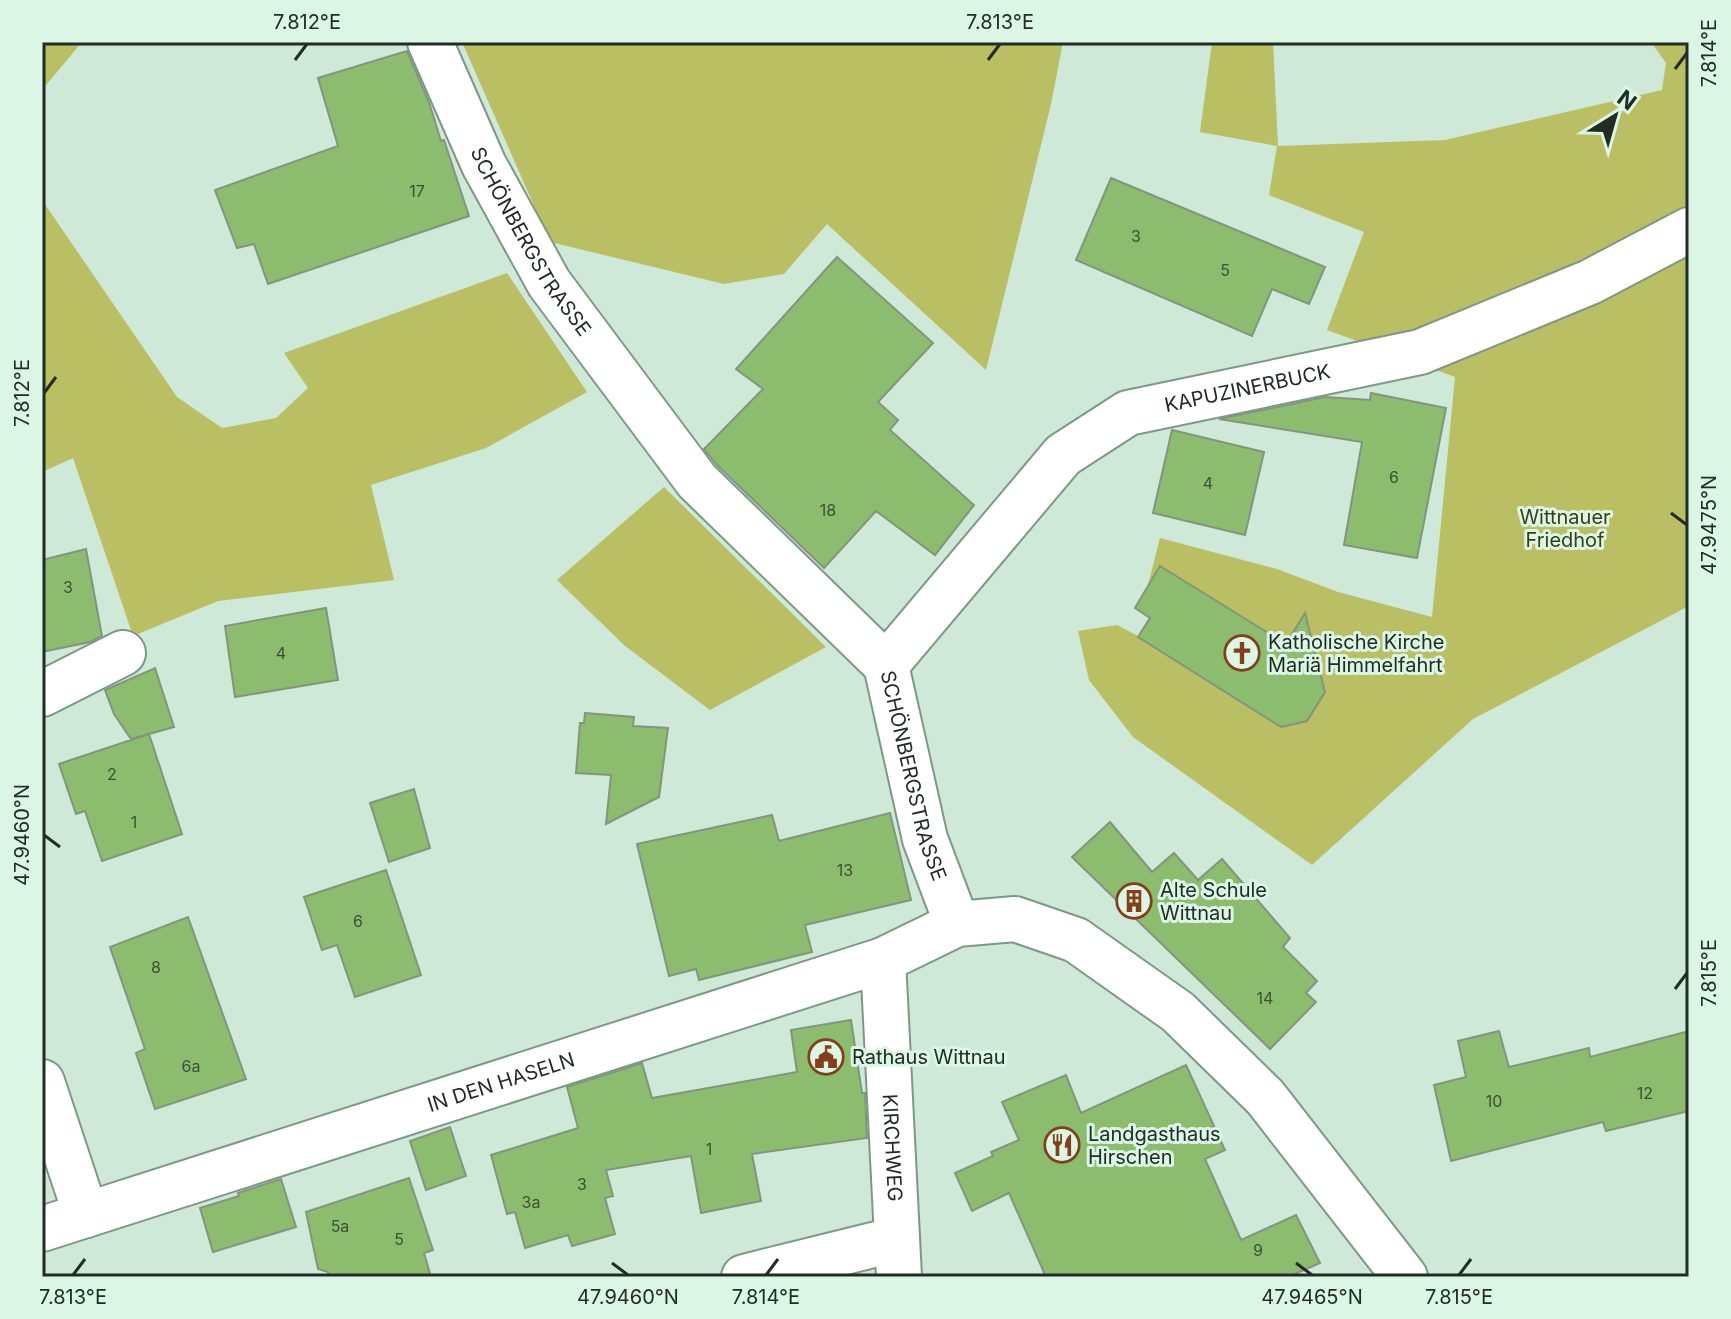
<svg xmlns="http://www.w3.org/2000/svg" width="1731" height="1319" font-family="Inter,sans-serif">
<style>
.green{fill:#b9bf62}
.building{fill:#8cbc6e;stroke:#85947d;stroke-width:2}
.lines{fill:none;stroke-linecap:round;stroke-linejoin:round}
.minor-casing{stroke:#7e9887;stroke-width:48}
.minor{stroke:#fff;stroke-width:44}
.ticks{fill:none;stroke:#222c26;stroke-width:3}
.labels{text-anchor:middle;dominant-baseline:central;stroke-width:6;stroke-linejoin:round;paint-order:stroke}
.number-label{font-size:16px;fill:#3c5038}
.street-label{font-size:20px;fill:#222c26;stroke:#dbf6e4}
.park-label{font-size:20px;fill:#3b3d15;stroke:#dbf6e4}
.poi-label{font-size:20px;fill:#222c26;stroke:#dbf6e4;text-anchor:start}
.neatline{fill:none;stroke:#222c26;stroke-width:3}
.ticks-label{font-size:20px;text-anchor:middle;fill:#222c26}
</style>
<rect width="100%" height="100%" fill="#cee9d7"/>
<!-- green -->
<path class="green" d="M42,42H82L42,90Z
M462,42H1063L1051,104L986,370L827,224L784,274L724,284L550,242Z
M1212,42H1273L1278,146L1445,140L1662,90L1666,63L1651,42H1689V606L1473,719L1312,865L1133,737L1089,680L1078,631L1117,625L1138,636L1149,618L1135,608L1148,585L1160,538L1277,569L1338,592L1432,617L1455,377L1327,330L1364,232L1269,195L1277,146L1200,132Z
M42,200L177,397L222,428L276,418L308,388L284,353L507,273L587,392L486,448L371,485L394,580L218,601L133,636L73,458L42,472Z
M664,487L826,647L710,710L625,646L557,580Z"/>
<!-- building -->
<path class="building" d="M407,51L429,102L441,141L444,140L469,216L268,284L254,244L237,248L215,190L338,146L318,78Z
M1111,178L1325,267L1309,304L1272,289L1252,336L1076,260Z
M837,257L933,343L878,402L898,420L890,430L974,505L935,555L876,511L824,568L716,464L704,449L763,389L736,369Z
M1371,393L1446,408L1417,558L1344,545L1362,442L1219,419L1325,397L1370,400Z
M1172,430L1264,452L1245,535L1153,513Z
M86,549L102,636L90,642L42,652V560Z
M1160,566L1286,644L1305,613L1325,692L1307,721L1281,727L1138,637L1150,618L1135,608Z
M326,608L338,680L235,697L225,626Z
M155,668L174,727L131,739L114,714L105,690Z
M585,713L634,717L633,726L668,728L659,797L606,824L611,775L576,773L580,723H584Z
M149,734L182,834L102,861L85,811L76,814L59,764Z
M414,789L430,848L389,862L370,803Z
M890,813L911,900L805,925L812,952L699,980L696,969L669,976L637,844L772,815L779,841Z
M1110,822L1152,872L1174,853L1198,880L1222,859L1290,938L1283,947L1317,981L1306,993L1316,1002L1270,1049L1072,857Z
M386,870L421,975L355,997L337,945L322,950L304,897Z
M188,917L246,1079L155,1109L136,1053L145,1049L110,947Z
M851,1020L862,1093H865L867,1138L752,1154L761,1201L701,1213L691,1156L606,1170L613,1196L605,1198L615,1234L572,1246L568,1235L525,1248L515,1212L507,1214L491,1155L578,1128L567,1087L642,1063L652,1098L797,1072L791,1030Z
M1499,1031L1509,1067L1589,1048L1590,1057L1689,1031V1111L1606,1131L1603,1122L1451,1161L1434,1085L1466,1077L1458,1041Z
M1186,1065L1225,1150L1205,1159L1241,1240L1296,1215L1320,1263L1288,1277H1046L1009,1193L972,1211L955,1173L993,1156L991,1152L1019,1140L1002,1102L1066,1075L1081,1113Z
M450,1127L466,1176L426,1190L410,1141Z
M409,1178L433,1250L424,1253L431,1277H329L328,1272L318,1269L306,1212Z
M281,1179L296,1227L213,1252L200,1208L239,1196L238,1193Z"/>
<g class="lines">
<defs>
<g id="minor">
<path id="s1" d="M430,42L484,165L549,283L697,481L886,665L925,839L957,924"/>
<path id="s2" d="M886,665L1063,455L1128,413L1420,352L1590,282L1689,230"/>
<path d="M42,694L123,653"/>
<path id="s3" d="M883,960L899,1277"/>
<path d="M42,1082L86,1215"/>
<path id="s4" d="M42,1229L883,960L957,924L1015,919L1076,940L1178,1012L1265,1097L1405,1277"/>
<path d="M744,1277L897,1239"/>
</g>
</defs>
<!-- minor casing -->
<use href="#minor" class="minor-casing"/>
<!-- minor -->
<use href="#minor" class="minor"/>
</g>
<!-- ticks -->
<path class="ticks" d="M295,60L307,44M988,60L1000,44M1675,69L1687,53M44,393L56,377M1671,513L1687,525M44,835L60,847M1675,989L1687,973M612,1263L628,1275M1296,1263L1312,1275M73,1275L85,1259M766,1275L778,1259M1459,1275L1471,1259"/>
<!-- icons -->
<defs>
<symbol id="church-ring" viewBox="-11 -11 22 22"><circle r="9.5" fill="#dbf6e4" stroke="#853e1a" stroke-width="1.5"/><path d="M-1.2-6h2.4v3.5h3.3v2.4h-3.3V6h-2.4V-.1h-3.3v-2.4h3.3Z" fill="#853e1a"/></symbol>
<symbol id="building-ring" viewBox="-11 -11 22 22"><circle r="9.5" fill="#dbf6e4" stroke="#853e1a" stroke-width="1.5"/><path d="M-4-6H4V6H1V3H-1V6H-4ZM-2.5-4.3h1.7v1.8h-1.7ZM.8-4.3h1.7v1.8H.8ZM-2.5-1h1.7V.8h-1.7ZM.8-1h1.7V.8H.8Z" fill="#853e1a"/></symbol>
<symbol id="civic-ring" viewBox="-11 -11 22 22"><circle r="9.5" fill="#dbf6e4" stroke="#853e1a" stroke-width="1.5"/><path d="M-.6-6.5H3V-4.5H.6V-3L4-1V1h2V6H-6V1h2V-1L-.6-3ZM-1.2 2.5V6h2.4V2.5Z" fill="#853e1a"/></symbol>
<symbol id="restaurant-ring" viewBox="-11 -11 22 22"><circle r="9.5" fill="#dbf6e4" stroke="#853e1a" stroke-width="1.5"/><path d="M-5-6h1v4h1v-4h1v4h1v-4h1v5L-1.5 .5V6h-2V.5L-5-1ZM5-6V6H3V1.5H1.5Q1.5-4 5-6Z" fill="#853e1a"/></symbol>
</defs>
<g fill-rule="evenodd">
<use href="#church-ring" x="1222" y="633" width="40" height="40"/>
<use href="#building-ring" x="1114" y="881" width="40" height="40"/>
<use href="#civic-ring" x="806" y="1037" width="40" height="40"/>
<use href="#restaurant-ring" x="1042" y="1125" width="40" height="40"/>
</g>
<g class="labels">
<!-- number labels -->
<g class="number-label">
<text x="417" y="191">17</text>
<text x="1136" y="236">3</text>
<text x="1225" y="270">5</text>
<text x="1394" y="477">6</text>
<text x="1208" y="483">4</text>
<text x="828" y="510">18</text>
<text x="68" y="587">3</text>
<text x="281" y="653">4</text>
<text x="112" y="774">2</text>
<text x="134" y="822">1</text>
<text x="845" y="870">13</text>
<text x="358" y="921">6</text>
<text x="156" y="967">8</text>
<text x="1265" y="998">14</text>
<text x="191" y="1066">6a</text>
<text x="1645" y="1093">12</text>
<text x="1494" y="1101">10</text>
<text x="709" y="1149">1</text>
<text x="582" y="1184">3</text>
<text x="531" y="1202">3a</text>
<text x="340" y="1226">5a</text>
<text x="399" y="1239">5</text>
<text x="1258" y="1250">9</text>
</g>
<!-- street labels -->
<g class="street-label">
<text stroke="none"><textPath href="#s1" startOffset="224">SCHÖNBERGSTRASSE</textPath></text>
<text stroke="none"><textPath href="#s2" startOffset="474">KAPUZINERBUCK</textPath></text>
<text stroke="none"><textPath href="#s1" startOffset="894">SCHÖNBERGSTRASSE</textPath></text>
<text stroke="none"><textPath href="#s4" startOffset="482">IN DEN HASELN</textPath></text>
<text stroke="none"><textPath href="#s3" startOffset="188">KIRCHWEG</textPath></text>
</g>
<!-- park labels -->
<g class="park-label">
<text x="1565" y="517">Wittnauer<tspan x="1565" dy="23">Friedhof</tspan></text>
</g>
<!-- poi labels -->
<g class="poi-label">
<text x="1268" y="642">Katholische Kirche<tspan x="1268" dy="23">Mariä Himmelfahrt</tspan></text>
<text x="1160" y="890">Alte Schule<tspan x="1160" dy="23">Wittnau</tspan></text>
<text x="852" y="1057">Rathaus Wittnau</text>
<text x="1088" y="1134">Landgasthaus<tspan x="1088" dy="23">Hirschen</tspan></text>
</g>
</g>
<!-- border -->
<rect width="1731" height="1319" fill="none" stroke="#dbf6e4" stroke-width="88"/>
<!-- north arrow -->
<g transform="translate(1615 116) rotate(37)" stroke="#dbf6e4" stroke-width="6" paint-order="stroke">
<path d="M0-6L14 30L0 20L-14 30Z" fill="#222c26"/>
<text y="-12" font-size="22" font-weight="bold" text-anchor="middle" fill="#222c26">N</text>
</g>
<rect x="44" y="44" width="1643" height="1231" class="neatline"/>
<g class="ticks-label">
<text x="307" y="29">7.812°E</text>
<text x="1000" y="29">7.813°E</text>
<text transform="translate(1709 53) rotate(-90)" y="7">7.814°E</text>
<text transform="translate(22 393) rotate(-90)" y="7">7.812°E</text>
<text transform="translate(1709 525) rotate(-90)" y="7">47.9475°N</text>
<text transform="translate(22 835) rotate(-90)" y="7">47.9460°N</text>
<text transform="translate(1709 973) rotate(-90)" y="7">7.815°E</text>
<text x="73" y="1304">7.813°E</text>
<text x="628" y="1304">47.9460°N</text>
<text x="766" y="1304">7.814°E</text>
<text x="1312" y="1304">47.9465°N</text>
<text x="1459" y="1304">7.815°E</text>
</g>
</svg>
